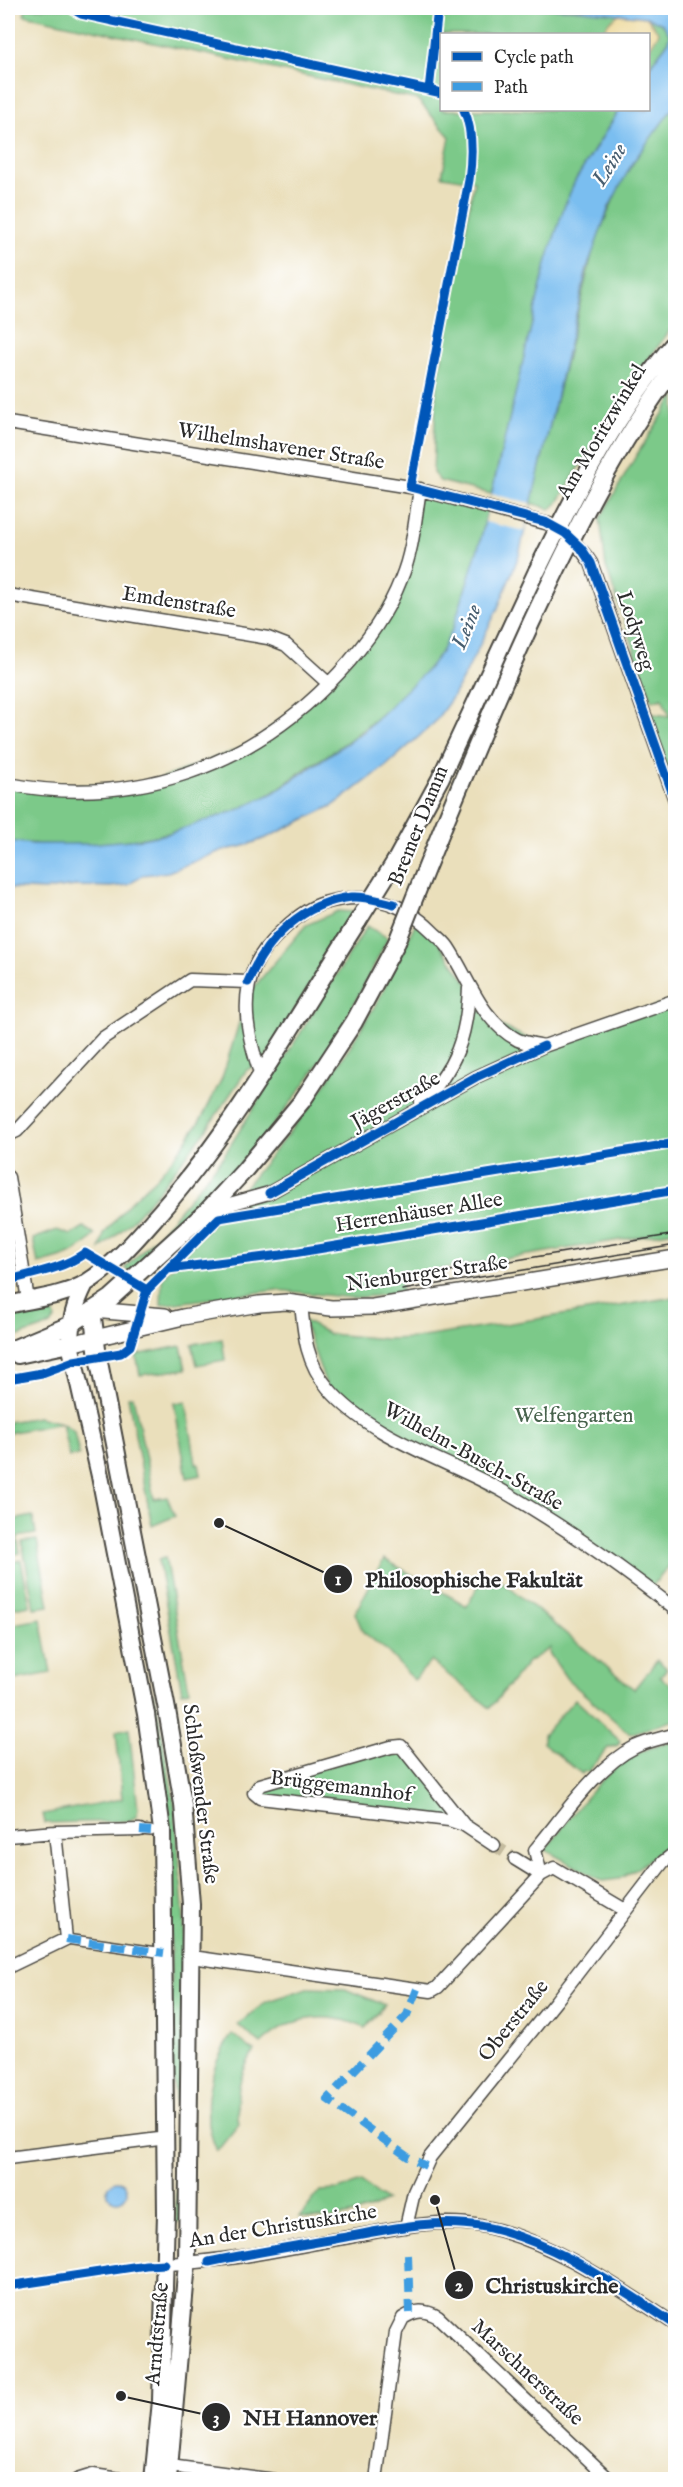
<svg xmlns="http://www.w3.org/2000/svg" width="683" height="2487" font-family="'IM FELL English',serif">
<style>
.green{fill:#7bc989;stroke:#537a5a;stroke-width:1.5}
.sand{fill:#eeda9e;stroke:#8c8264;stroke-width:1.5}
.water{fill:#7abef0;stroke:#52748e;stroke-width:1.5}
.pier{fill:#eadfbb}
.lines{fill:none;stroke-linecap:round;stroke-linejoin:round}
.minor-tunnel{stroke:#c4bb9e;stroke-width:12;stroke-dasharray:12 6;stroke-linecap:butt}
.pedestrian-casing{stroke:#484641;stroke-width:12}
.minor-casing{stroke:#484641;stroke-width:15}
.tertiary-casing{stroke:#484641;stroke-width:18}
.secondary-casing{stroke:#484641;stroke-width:20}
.pedestrian{stroke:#fff;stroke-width:9}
.minor{stroke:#fff;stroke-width:12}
.tertiary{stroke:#fff;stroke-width:15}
.secondary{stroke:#fff;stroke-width:16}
.tram{stroke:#2b2b2b;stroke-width:1.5}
.secondary-bridge-casing{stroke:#484641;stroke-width:20;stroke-linecap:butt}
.secondary-bridge{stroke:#fff;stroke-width:16}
.quiet{stroke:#3d9ce1;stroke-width:8;stroke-dasharray:15 8;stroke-linecap:butt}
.cycleway-casing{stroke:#fff;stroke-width:13}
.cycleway{stroke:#0057b8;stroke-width:9}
.labels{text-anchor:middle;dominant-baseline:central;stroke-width:4.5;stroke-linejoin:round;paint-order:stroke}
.street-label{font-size:21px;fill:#2b2b2b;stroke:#fff}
.park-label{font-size:21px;fill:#47624c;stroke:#fff}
.water-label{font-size:22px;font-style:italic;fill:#475e70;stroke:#fff}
.leader{fill:none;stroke:#2b2b2b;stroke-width:2}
.callout-dot{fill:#2b2b2b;stroke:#fff;stroke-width:2}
.mark-label{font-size:18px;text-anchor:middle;font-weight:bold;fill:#fff}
.callout-label{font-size:22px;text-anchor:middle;font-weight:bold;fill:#2b2b2b;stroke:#fff;stroke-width:4.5;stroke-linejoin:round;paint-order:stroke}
</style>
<rect width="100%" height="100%" fill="#fff"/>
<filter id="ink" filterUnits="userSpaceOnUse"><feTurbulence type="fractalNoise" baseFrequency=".0167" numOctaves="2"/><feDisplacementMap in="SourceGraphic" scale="12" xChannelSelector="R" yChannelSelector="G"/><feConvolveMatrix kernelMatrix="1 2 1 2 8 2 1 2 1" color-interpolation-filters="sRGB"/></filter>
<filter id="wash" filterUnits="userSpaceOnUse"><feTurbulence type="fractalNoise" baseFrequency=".008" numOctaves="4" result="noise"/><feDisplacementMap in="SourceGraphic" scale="24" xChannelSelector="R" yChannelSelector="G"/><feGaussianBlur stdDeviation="1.35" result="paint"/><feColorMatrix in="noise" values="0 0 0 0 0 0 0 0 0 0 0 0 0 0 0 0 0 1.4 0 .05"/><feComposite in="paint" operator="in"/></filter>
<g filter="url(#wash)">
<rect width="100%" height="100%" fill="#eadfbb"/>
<!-- green -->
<path class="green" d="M26,8H534C558,8 646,11 662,24C665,26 668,32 670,35L666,45L649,67L648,34H442V110H619L575,181L555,235L491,494L440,481L433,473L436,391L474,181L442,176L450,137L418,100L24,15Z
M675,105V324L631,382L557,504L550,509L531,503L594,246L620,184L647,141Z
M675,395V803L644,713L670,716L662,698L652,701L606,567L600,519L636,456Z
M420,489L488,508C478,552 464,612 442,651C434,665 420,677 409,688C379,718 349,743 313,764C295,775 279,790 260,800C183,839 93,852 8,841V784L141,786L252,744L349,662L402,579Z
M338,911L355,912L265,1058L246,1071L204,1133L160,1189L130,1223L100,1249L104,1234L130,1202L157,1177L182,1147L203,1116L222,1078L248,994L306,925Z
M418,918L425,924L497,1024L544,1046L675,1000V1231L400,1276L402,1293L353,1298L277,1290L161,1305L162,1278L241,1192L310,1107L346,1053L379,999Z
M367,926L388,938C372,970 355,1003 337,1035C285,1120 207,1209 131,1273L125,1268L161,1232L223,1157Z
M84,1227L95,1235C76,1255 65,1257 38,1264L33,1239L57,1230L71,1235Z
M675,1297V1559L650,1589L582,1541L387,1433L327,1387L303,1320L329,1334L386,1339L417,1338Z
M38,1309H45L54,1314L55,1319L51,1325L8,1340V1316Z
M222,1339L225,1360L197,1365L192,1344Z
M181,1346L186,1369L140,1375L136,1355Z
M133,1396L154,1499L167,1497L175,1516L152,1526L128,1397Z
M186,1401L196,1464H199L201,1475L187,1478L174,1403Z
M38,1417L62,1423L74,1431L79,1455L69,1457L62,1423L8,1433V1422Z
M33,1516L36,1534L17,1537L20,1553L8,1556V1521Z
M37,1540L49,1606L34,1608L22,1542Z
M165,1557L189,1690L182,1692L158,1560Z
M384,1559L467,1606L485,1574L505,1584L634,1689L657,1660L667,1668L660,1677L675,1689V1720L630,1734L567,1679L549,1653L550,1648L528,1662L490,1708L431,1661L414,1680L386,1650L363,1632L355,1613Z
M21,1560L30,1605L8,1609V1563Z
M41,1619L51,1673L8,1681V1625Z
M154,1693L175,1805L184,1921L181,2222H176L177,2110L171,2066L170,1848L167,1806L151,1694Z
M575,1699L620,1741L618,1745L608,1748L589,1771L583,1772L582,1774L543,1743V1735Z
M129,1728L138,1809L136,1817L128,1821L45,1823L43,1814L122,1799L116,1731Z
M675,1741V1839L635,1870L619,1879L602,1881L545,1850C573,1815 604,1765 648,1749C657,1745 666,1744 675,1741Z
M401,1746L464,1825L260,1798V1785Z
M307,1988L345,1989L385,2005L365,2028C328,2010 290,2016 261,2044L238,2025L266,2002Z
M232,2034L254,2051C239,2074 234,2097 239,2124L217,2151C199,2112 208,2069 232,2034Z
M361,2182L386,2201C357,2217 332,2221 300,2217L320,2191L338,2190Z"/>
<!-- sand -->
<path class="sand" d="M619,14L647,17L659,33L649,49L648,34H601L609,22Z"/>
<!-- water -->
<path class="water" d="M518,8H675V105L633,162L609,207L587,268L519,555L498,608L465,675L451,699L434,723L386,766L334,805L266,838L241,847L223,850L168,872L143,875L128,885L111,887L76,886L44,890L8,888V841L32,844H87L141,839L167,834L237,810L273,793L363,732L427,670L441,652L453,628L480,542L547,260L564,207L575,181L619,110H648L649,67L666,45L670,35L663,24L647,17L571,9Z
M107 2191a10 10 0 1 1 20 0a10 10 0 1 1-20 0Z"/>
<!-- pier -->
<path class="pier" d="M491,494L531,503L524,531L485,522Z"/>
</g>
<g filter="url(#ink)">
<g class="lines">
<!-- minor-tunnel -->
<path class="minor-tunnel" d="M494,1845L515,1859"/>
<defs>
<path id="pedestrian" d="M168,1269L281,1255L676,1190
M140,1830L151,1831
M66,1939L164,1953"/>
<path id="minor" d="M8,423L410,487L549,524C567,534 580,546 591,563L676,803
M596,473L619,434
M8,595L268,638L286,645L329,684
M8,784C134,808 252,767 339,673C364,646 388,613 401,579C413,551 415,519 420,489
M261,1076C249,1040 239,1002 255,966C265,943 300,910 324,903C365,891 402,901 432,931C437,936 444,941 448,947C470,980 480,1020 518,1040C525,1043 536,1044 544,1046
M421,1102C456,1070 467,1035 469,988
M8,1135L17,1131L103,1038L190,980L248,982
M8,1177L28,1300
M208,1210L269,1193L476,1077L544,1046L676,1000
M301,1303C304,1335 306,1362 328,1388C369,1437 444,1459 499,1489C561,1524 620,1566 676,1610
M464,1825L401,1746L391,1747L260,1785L254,1793L260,1798L449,1820L464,1825L494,1845
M8,1836L55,1832L140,1830
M515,1859L541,1875
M541,1875L535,1850C563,1817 596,1766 635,1747C647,1741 663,1738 676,1734
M192,1957L431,1991L438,1987L541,1875L554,1868L625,1910
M8,1967L66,1939L55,1832
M8,2158L167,2138
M406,2227L414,2192L430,2157L556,2001L663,1862L676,1852
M165,2264C228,2262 292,2247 354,2236C396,2228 439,2218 481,2226C552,2240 616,2286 676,2325
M170,2466L275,2480
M77,2480L93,2475L127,2480
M376,2480L396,2332L403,2318C416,2310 424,2309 438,2317L610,2480"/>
<path id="tertiary" d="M92,1310L165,1316
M70,1344L183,1317L259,1304L286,1302L331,1308L373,1307L676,1258"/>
<path id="secondary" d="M396,860L440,779L537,571
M85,1284C75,1304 70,1321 70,1344L100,1476L146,1714L162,1830L166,2213L161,2401L153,2480
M8,1305C32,1299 65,1296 86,1283C115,1265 139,1236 161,1211C238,1123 295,1019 358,921
M92,1310L98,1357L167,1710L183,1804L191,1904L187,2263L168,2480
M8,1351L70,1325L111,1298L207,1211L243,1172L302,1101L354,1022L397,942
M18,1355L70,1344"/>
</defs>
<!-- pedestrian casing -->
<use href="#pedestrian" class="pedestrian-casing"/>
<!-- minor casing -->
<use href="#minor" class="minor-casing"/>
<!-- tertiary casing -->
<use href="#tertiary" class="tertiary-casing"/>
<!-- secondary casing -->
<use href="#secondary" class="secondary-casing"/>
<!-- pedestrian -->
<use href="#pedestrian" class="pedestrian"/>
<!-- minor -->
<use href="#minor" class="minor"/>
<!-- tertiary -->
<use href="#tertiary" class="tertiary"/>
<!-- secondary -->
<use href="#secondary" class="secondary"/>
<!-- tram -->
<path class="tram" d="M400,1279L676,1234
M402,1290L676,1245"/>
<defs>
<path id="secondary-bridge" d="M537,571C576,491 618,410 676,341
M358,921L396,860
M397,942C439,835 483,728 531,623C573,534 616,445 676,366"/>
</defs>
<!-- secondary-bridge casing -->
<use href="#secondary-bridge" class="secondary-bridge-casing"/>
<!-- secondary-bridge -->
<use href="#secondary-bridge" class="secondary-bridge"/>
<!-- quiet -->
<path class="quiet" d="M140,1830L151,1831
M66,1939L164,1953
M417,1989L407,2015L327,2099L408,2157L426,2166
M408,2255L410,2313"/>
<defs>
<path id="cycleway" d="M71,8L81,14L442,93
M429,90L438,8
M464,110C473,130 472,158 469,180L410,487L545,522L565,533L581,548L591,563L676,803
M248,982C266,938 304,902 352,897C366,896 380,901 394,904
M269,1193L476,1077L544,1046
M168,1269L281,1255L676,1190
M8,1280C35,1273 62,1269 85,1253L147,1290
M8,1379L42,1373L74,1361L121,1353L130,1346L147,1290L219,1218L676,1143
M209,2262C252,2253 296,2246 340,2238C386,2230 434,2218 480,2226C552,2239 616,2286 676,2325
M8,2286L146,2265L165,2264"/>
</defs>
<!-- cycleway casing -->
<use href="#cycleway" class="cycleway-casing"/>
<!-- cycleway -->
<use href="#cycleway" class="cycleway"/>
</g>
</g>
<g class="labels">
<!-- street labels -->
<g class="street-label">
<text transform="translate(602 432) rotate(-59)">Am Moritzwinkel</text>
<text transform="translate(281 447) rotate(9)">Wilhelmshavener Straße</text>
<text transform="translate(179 603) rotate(9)">Emdenstraße</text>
<text transform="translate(635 631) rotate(72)">Lodyweg</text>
<text transform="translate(419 826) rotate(-68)">Bremer Damm</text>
<text transform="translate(396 1101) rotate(-29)">Jägerstraße</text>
<text transform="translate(419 1213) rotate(-9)">Herrenhäuser Allee</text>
<text transform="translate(427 1274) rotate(-8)">Nienburger Straße</text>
<text transform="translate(473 1457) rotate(29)">Wilhelm-Busch-Straße</text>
<text transform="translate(341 1787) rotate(7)">Brüggemannhof</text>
<text transform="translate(200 1794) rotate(83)">Schloßwender Straße</text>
<text transform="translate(514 2021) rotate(-51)">Oberstraße</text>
<text transform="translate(283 2227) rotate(-9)">An der Christuskirche</text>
<text transform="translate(158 2334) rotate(-85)">Arndtstraße</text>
<text transform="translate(527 2373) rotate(43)">Marschnerstraße</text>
</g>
<!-- park labels -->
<g class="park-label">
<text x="574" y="1416">Welfengarten</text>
</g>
<!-- water labels -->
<g class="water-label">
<text transform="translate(610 165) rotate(-58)">Leine</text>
<text transform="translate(467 627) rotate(-68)">Leine</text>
</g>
</g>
<!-- callouts -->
<path class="leader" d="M219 1523L338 1579M435 2200L459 2285M121 2396L216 2417"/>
<g class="callout-dot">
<circle cx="219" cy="1523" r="6"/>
<circle cx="435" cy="2200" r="6"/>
<circle cx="121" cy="2396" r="6"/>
<circle cx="338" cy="1579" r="15"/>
<circle cx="459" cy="2285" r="15"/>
<circle cx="216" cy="2417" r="15"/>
</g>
<g class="mark-label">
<text x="338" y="1585">1</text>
<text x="459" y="2291">2</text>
<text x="216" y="2424">3</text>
</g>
<g class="callout-label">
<text x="474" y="1587">Philosophische Fakultät</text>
<text x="552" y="2293">Christuskirche</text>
<text x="310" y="2425">NH Hannover</text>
</g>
<!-- margin -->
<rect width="683" height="2487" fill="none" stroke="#fff" stroke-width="30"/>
<!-- legend -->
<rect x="440" y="33" width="210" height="78" fill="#ffffff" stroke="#aaaaaa" stroke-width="1.5"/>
<rect x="452" y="52" width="30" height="9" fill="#0057b8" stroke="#aaaaaa" stroke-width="1.5"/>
<text x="494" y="63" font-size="18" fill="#2b2b2b">Cycle path</text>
<rect x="452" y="82" width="30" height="9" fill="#3d9ce1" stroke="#aaaaaa" stroke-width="1.5"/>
<text x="494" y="93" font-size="18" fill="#2b2b2b">Path</text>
</svg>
